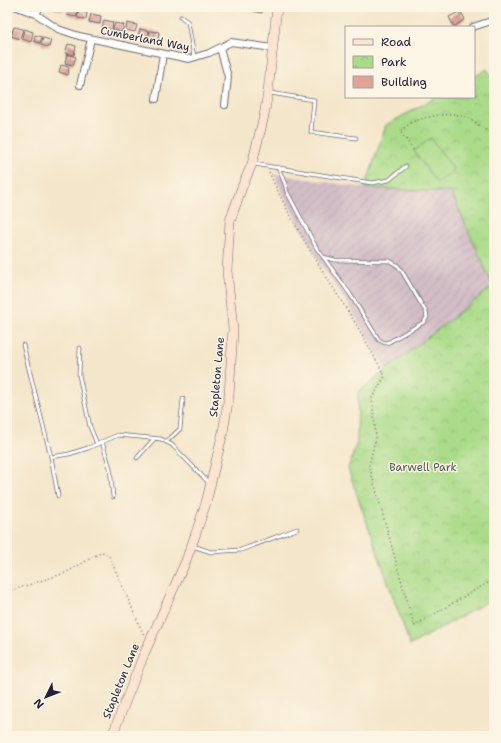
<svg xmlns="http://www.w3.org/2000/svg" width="501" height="743" font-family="'Shantell Sans',sans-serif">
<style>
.industrial{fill:url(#industrial-furrows)}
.park{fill:url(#park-crowns);stroke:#667e62}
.pitch{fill:#aadb89;stroke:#667e62}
.building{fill:url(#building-cross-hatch)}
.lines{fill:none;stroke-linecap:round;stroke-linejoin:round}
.lane-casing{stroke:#6c676d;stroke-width:4.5}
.street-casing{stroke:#6c676d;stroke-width:8}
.secondary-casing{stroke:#6c676d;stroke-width:10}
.path{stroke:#6c676d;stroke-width:1.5;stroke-dasharray:1 3;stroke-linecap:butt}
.lane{stroke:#fff;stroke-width:3}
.street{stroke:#fff;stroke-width:6}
.secondary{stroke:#fde4d1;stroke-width:9}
.labels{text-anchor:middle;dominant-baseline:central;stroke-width:3;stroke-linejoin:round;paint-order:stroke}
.street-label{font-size:11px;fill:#22223b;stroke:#fcf5e5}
.park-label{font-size:11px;fill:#4b5a52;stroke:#fcf5e5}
</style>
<defs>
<pattern id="industrial-furrows" width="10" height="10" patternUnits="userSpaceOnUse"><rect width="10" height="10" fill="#d2bdc6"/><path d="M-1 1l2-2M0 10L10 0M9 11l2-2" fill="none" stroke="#b4a2ab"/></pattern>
<pattern id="park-crowns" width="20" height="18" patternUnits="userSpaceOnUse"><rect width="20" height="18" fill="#aadb89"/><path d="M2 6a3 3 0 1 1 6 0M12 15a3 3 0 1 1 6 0" fill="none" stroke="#92bc77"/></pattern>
<pattern id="building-cross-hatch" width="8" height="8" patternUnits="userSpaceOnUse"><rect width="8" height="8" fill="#e0a396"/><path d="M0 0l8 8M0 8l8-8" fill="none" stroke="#b5847c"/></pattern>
</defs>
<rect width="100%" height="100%" fill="#fcf5e5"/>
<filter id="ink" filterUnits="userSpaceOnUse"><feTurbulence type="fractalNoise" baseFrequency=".025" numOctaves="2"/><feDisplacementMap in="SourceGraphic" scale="8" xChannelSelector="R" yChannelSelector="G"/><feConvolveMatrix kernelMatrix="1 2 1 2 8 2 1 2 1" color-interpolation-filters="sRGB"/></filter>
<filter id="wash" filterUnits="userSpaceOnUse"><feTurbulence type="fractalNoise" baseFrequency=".012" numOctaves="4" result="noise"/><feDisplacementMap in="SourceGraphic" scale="16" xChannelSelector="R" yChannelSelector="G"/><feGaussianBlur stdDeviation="0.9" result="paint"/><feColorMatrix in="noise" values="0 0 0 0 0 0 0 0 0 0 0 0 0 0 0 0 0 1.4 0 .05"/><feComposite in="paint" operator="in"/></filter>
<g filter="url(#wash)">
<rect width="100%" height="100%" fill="#f4e6ca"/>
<!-- industrial -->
<path class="industrial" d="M274,174L365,188L451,192L493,286L386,370L349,306L320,263L284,196Z"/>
<!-- park -->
<path class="park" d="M487,69L494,80V598L410,645L348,469L357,442L358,392L493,286L451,192L365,188L386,125L437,97H474V77Z"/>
<!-- pitch -->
<path class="pitch" d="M431,138L454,170L437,183L414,151Z"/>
<g id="blocks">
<!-- building -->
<path class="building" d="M54,7H64L63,11L54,9Z
M254,7H264L262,13L253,11Z
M69,8L78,11L76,17L67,15Z
M459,9L465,19L454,27L449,17L457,13L456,11Z
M79,11L87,13L86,19L77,18Z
M91,14L101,16L100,24L89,22Z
M104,20L113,22L112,30L102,28Z
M115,23L124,25L122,32L113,30Z
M127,23L137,25L135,32L126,30Z
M14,27L23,29L20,39L11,36Z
M24,29L33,32L31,42L22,39Z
M140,29L149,31L148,38L138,36Z
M150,31L159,32L158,40L148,39Z
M35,35L42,37L40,43L34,41Z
M43,38L51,40L49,47L41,45Z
M68,44L76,46L74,55L65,53Z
M67,54L76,57L73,65L65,63Z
M61,65L69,67L68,75L59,72Z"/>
</g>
</g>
<g filter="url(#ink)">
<use href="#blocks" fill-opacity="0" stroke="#6c676d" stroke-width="1"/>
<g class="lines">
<defs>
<path id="lane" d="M181,17L188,22L194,57
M270,93L314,100L311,132L356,138
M254,164L372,183L389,180L406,166
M278,167L285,184L287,192L316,247L350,294L379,340L385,343L389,342L424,322L427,317L426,312L403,273L398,266L390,261L335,260L323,257
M23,345L51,457L69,454L88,448L118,435L161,439L172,445L208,482
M80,348L79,375L90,427L97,444
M102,442L110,468L113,497
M166,442L180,429L183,399
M51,457L58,496
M137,458L154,439
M193,546L211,552L241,550L297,529"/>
<path id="street" d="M17,7L36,14L58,29L79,36L189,59L209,53L231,42L272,48
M36,14L40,7
M473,27L494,20
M220,48L228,77L225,105
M80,85L91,39
M156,99L163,54"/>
<path id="secondary" d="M112,736L144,654L185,563L195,536L206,503L223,432L229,396L233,329L227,271L230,221L242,187L252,164L264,116L268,92L277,7"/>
</defs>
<!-- lane casing -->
<use href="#lane" class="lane-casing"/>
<!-- street casing -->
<use href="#street" class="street-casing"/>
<!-- secondary casing -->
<use href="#secondary" class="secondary-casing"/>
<!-- path -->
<path class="path" d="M413,150L400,131L412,122L424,118L440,115L454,114L469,118L494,136
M269,172C291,222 320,267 349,313C362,333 373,355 385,376L372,398L376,437L369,465L414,626L494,579
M7,592L65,573L102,552L109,556L144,635"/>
<!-- lane -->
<use href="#lane" class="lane"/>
<!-- street -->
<use href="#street" class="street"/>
<!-- secondary -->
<use href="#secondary" class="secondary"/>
</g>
</g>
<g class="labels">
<!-- street labels -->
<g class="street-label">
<text transform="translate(145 39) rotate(11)">Cumberland Way</text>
<text transform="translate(217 377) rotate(-85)">Stapleton Lane</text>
<text transform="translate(121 681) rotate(-68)">Stapleton Lane</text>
</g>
<!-- park labels -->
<g class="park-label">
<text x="423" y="467">Barwell Park</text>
</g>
</g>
<!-- margin -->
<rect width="501" height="743" fill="none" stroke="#fcf5e5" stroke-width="24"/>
<!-- legend -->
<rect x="345" y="26" width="130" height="72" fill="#fcf5e5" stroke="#a5a1a1"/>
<rect x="353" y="39" width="20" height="6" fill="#fde4d1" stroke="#a5a1a1"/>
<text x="381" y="46" font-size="12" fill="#22223b">Road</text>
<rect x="353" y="56" width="20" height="12" fill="url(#park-crowns)" stroke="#a5a1a1"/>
<text x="381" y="66" font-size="12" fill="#22223b">Park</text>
<rect x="353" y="76" width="20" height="12" fill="#e0a396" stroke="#a5a1a1"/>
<text x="381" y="86" font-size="12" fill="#22223b">Building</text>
<!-- north arrow -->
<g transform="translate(46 697) rotate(227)" stroke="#fcf5e5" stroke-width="3" paint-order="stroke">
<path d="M0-3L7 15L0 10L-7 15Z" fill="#22223b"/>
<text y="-6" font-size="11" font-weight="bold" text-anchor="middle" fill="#22223b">N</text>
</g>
</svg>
